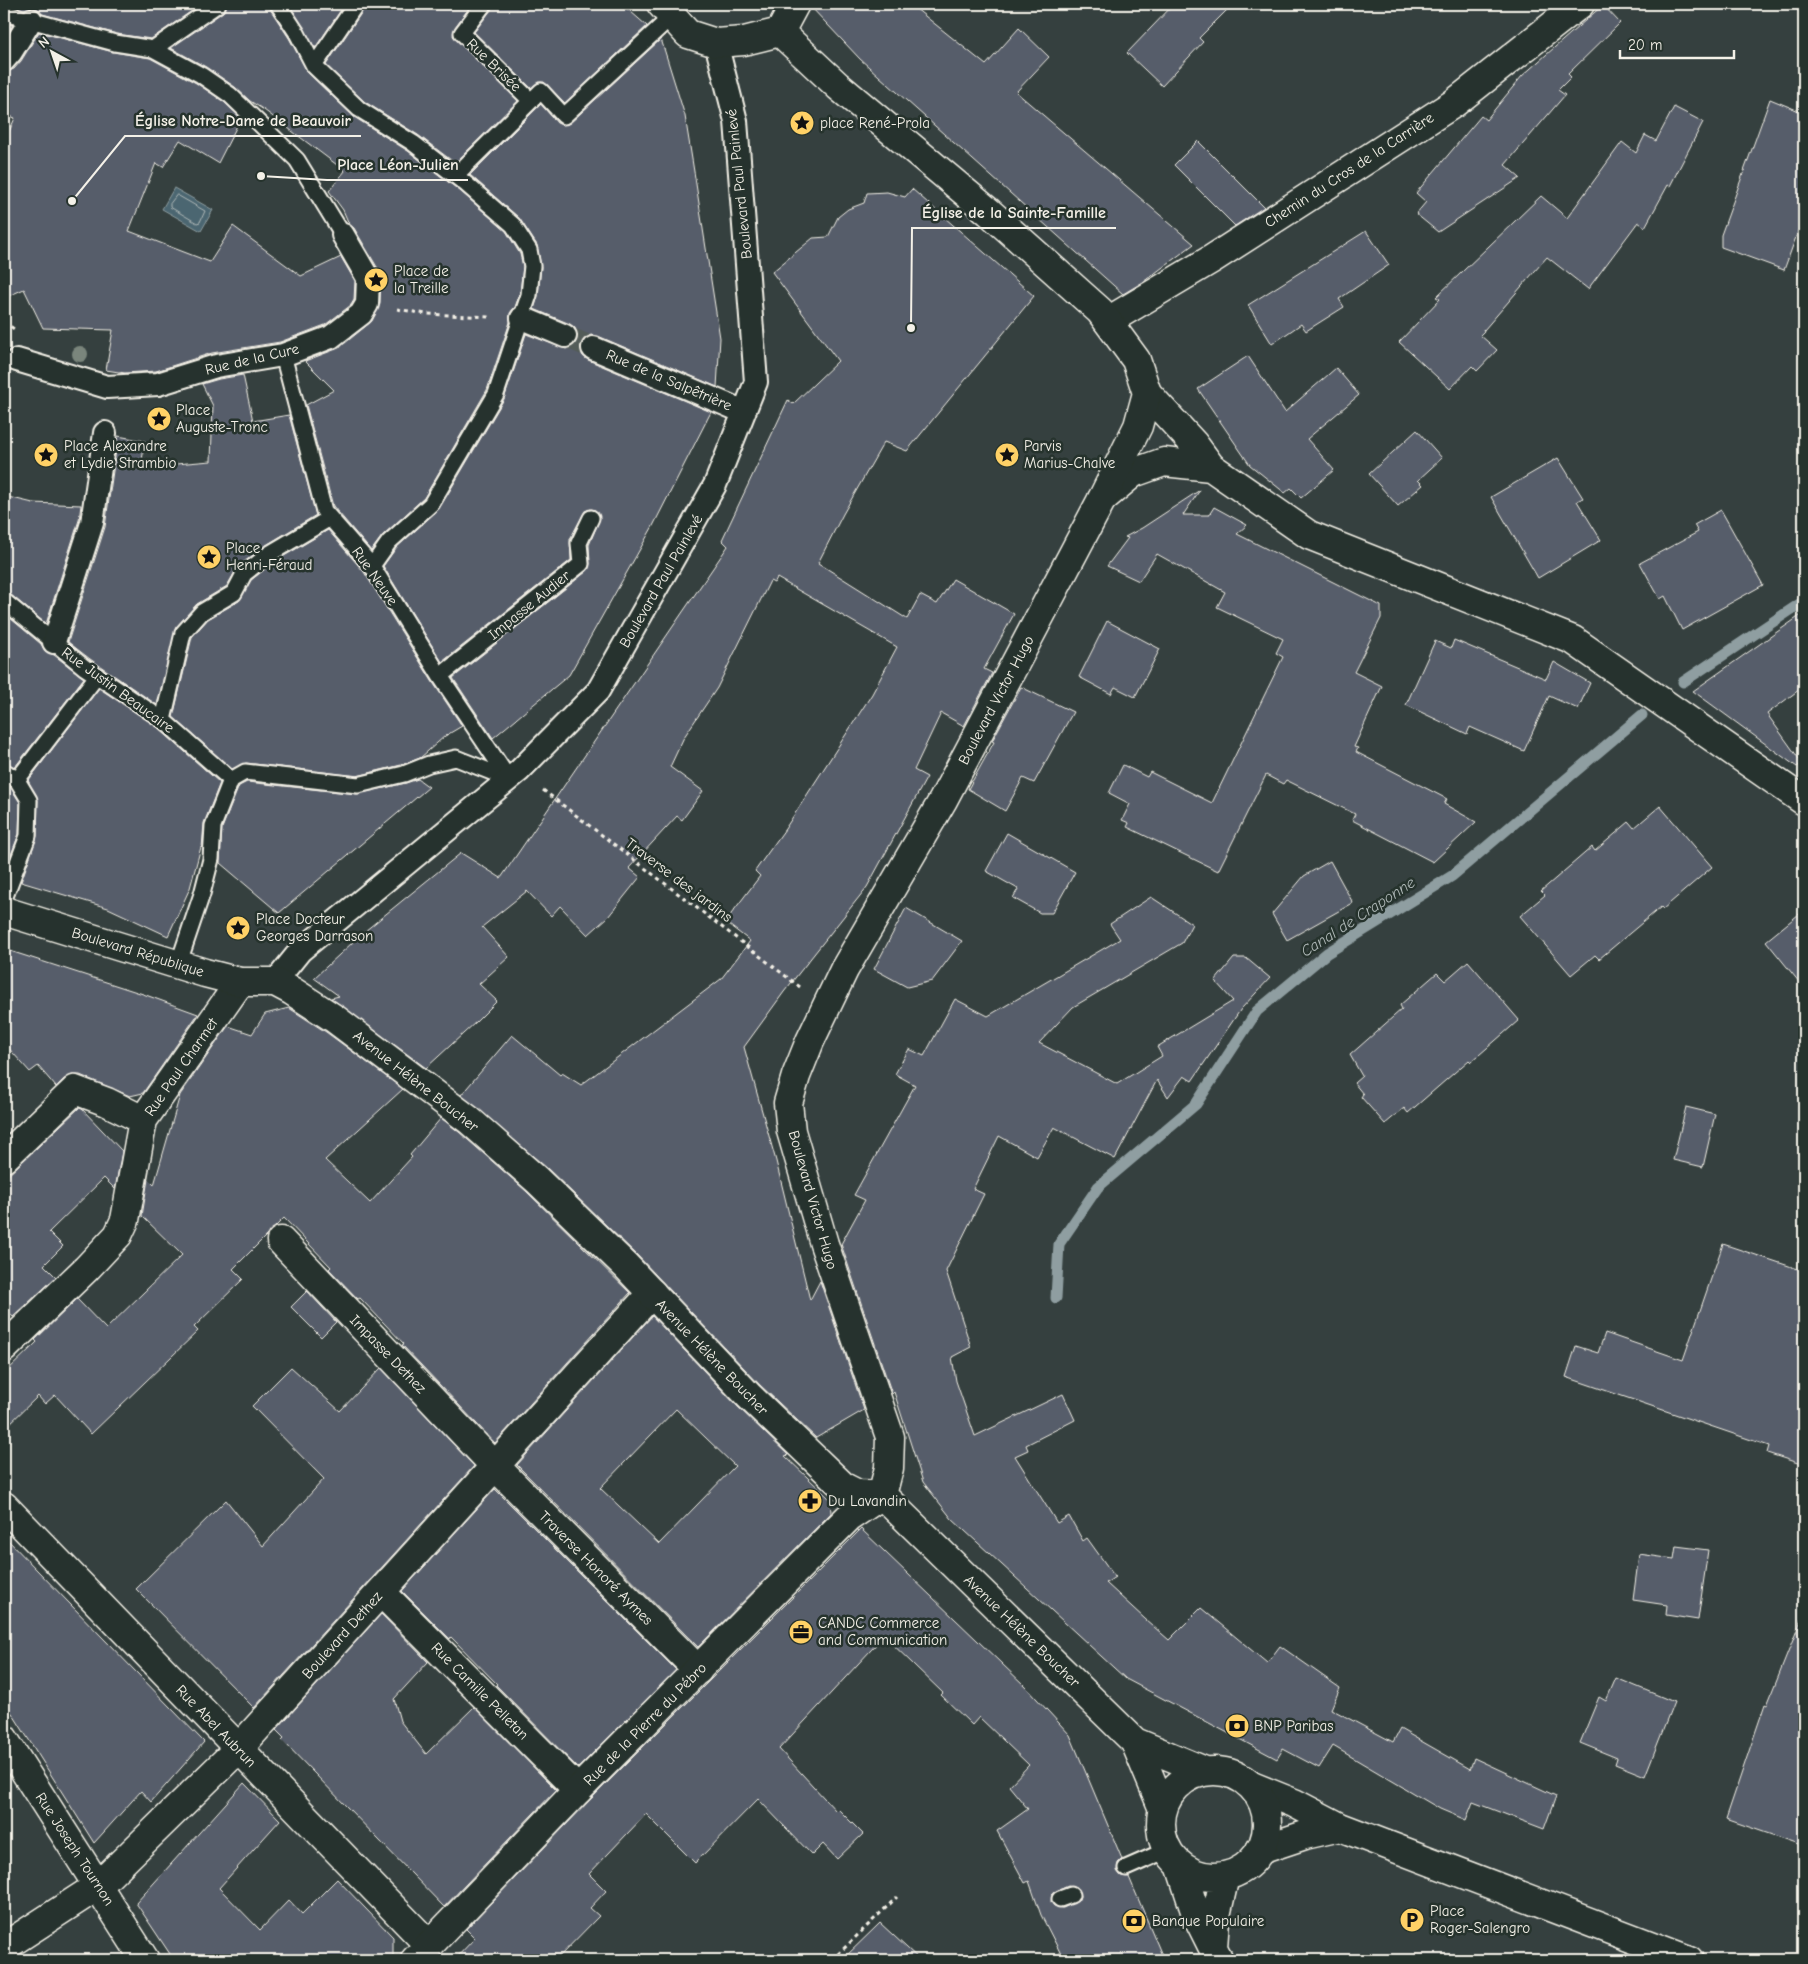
<svg xmlns="http://www.w3.org/2000/svg" width="1808" height="1964" font-family="'Comic Neue',sans-serif">
<style>
.water{fill:#4b6671;stroke:#8f9ea1}
.lines{fill:none;stroke-linecap:round;stroke-linejoin:round}
.shore{stroke:#b0b9b8;stroke-width:1}
.stream{stroke:#8f9ea1;stroke-width:11}
.building{fill:#575d6a;stroke:#f4f1e8;fill-rule:evenodd}
.pedestrian-tunnel{stroke:#525b58;stroke-width:22;stroke-dasharray:22 11;stroke-linecap:butt}
.service-casing{stroke:#f4f1e8;stroke-width:19}
.pedestrian-casing{stroke:#f4f1e8;stroke-width:26}
.minor-casing{stroke:#f4f1e8;stroke-width:31}
.tertiary-casing{stroke:#f4f1e8;stroke-width:31}
.secondary-casing{stroke:#f4f1e8;stroke-width:31}
.path{stroke:#f4f1e8;stroke-width:3;stroke-dasharray:4 4;stroke-linecap:butt}
.service{stroke:#26332d;stroke-width:15}
.pedestrian{stroke:#26332d;stroke-width:22}
.minor{stroke:#26332d;stroke-width:28}
.tertiary{stroke:#26332d;stroke-width:28}
.secondary{stroke:#26332d;stroke-width:28}
.tree{fill:#7a857c}
.labels{text-anchor:middle;dominant-baseline:central;stroke-width:5;stroke-linejoin:round;paint-order:stroke}
.street-label{font-size:15px;fill:#f4f1e8;stroke:#26332d}
.poi-label{font-size:15px;fill:#f4f1e8;stroke:#26332d;text-anchor:start}
.water-label{font-size:16px;font-style:italic;fill:#b0b9b8;stroke:#26332d}
.leader{fill:none;stroke:#f4f1e8;stroke-width:2}
.callout-dot{fill:#f4f1e8;stroke:#26332d;stroke-width:2}
.callout-label{font-size:16px;text-anchor:middle;font-weight:bold;fill:#f4f1e8;stroke:#26332d;stroke-width:5;stroke-linejoin:round;paint-order:stroke}
</style>
<rect width="100%" height="100%" fill="#35403f"/>
<filter id="ink" filterUnits="userSpaceOnUse"><feTurbulence type="fractalNoise" baseFrequency=".02" numOctaves="2"/><feDisplacementMap in="SourceGraphic" scale="10" xChannelSelector="R" yChannelSelector="G"/><feConvolveMatrix kernelMatrix="1 2 1 2 8 2 1 2 1" color-interpolation-filters="sRGB"/></filter>
<g filter="url(#ink)">
<!-- water -->
<path class="water" d="M174,188L213,210L201,231L162,209Z"/>
<g class="lines">
<!-- shore -->
<path class="shore" d="M177,195L205,211L200,222L197,223L170,207V204Z"/>
<!-- stream -->
<path class="stream" d="M1683,682L1804,601
M1056,1298L1059,1244L1098,1187L1196,1104L1257,1011L1327,953L1452,876L1642,715"/>
</g>
<!-- building -->
<path class="building" d="M4,4H202L151,39L117,34L42,14L38,9L32,7L24,9Z
M227,4H269L270,9L289,38L308,73L354,117L408,151L460,191L506,231L520,254L523,266L520,293L515,307L510,313V322L487,390L424,498L383,535L371,551L333,506L306,405L334,390L305,361L339,348L372,321L380,304L381,278L380,272L354,228L349,224L343,210L329,191L345,171L264,110L250,101L235,87L206,67L171,48L223,12Z
M289,4H345L315,48Z
M365,4H472L455,27L453,36L518,101L455,163L418,135L365,102L326,65L364,9Z
M493,4H622L647,26L565,103L544,82H538L531,88L474,32L491,10Z
M811,4H910L986,65L1019,28L1049,57L1016,92L1194,244L1143,282L1123,294L860,59L810,6Z
M1174,4H1233L1199,38L1203,42L1162,86L1127,53Z
M1603,5L1620,23L1568,74L1571,77L1558,90L1565,95L1505,165L1520,178L1438,232L1416,214L1426,202L1416,193L1481,116L1486,120L1522,76Z
M4,23L12,25L4,39Z
M39,32L113,52L150,58L196,83L224,102L241,118L218,163L180,140L163,167L156,163L129,231L210,262L233,226L301,276L341,257L355,281L354,300L351,305L325,325L280,342L212,353L156,371L125,373L106,370L113,330L43,328L24,289L4,298V143L15,118L4,114V73L14,69L21,61Z
M661,39L685,116L696,184L720,338L717,387L598,336L591,335L586,337L581,342L580,350L583,356L588,360L711,412L653,526L569,675L493,738L453,678L587,571L590,564L589,545L600,518L595,510L591,509L585,511L570,539L571,560L442,662L383,566L396,548L439,509L504,399L526,334L566,349L573,346L577,341L578,334L575,328L570,324L534,309L538,296L541,267L537,245L519,218L470,175L541,104L557,123L562,125L570,123Z
M1770,99L1804,113V215L1784,270L1721,247V235Z
M1674,107L1703,122L1670,186L1668,185L1645,227L1638,222L1588,289L1547,257L1484,330L1483,329L1484,331L1480,335L1497,350L1477,371L1472,366L1450,389L1399,342L1440,299L1436,297L1541,196L1567,218L1622,142L1636,153L1645,135L1656,141Z
M1198,141L1264,207L1235,226L1174,165Z
M912,189L1034,296L907,451L884,442L843,514L818,563L907,619L920,595L937,604L953,579L1014,614L984,669L992,673L964,726L941,713L914,770L927,777L867,887L784,992L744,1047L776,1161L810,1300L820,1281L864,1410L816,1438L760,1385L637,1255L547,1168L461,1095L512,1035L560,1075L562,1073L581,1085L721,979L750,941L725,922L760,876L755,871L785,829L872,694L897,647L777,578L774,583L770,581L717,688L684,737L670,767L703,791L682,820L677,816L629,868L640,877L608,917L588,935L560,906L551,916L527,891L482,927L509,957L479,984L497,1001L476,1022L426,1068L331,998L339,996L314,978L365,931L461,853L501,878L728,546L722,540L788,400L793,404L838,361L772,272L813,238L828,237L838,217L848,209L864,203L867,193L887,192L905,197Z
M1366,231L1389,265L1339,299L1344,307L1306,331L1301,324L1272,344L1248,305Z
M1248,356L1285,412L1336,368L1359,395L1307,439L1334,470L1301,498L1291,488L1285,493L1250,465L1198,389Z
M243,375L253,421L289,415L316,515L263,547L238,567L227,586L197,604L176,627L157,705L90,659L68,642L105,527L118,436L145,441L141,467L211,461L213,406L202,384L219,379Z
M1417,430L1442,458L1418,480L1423,485L1398,506L1369,474Z
M1558,458L1583,498L1577,501L1601,540L1538,578L1491,497Z
M1200,490L1183,515H1209L1214,507L1247,525L1237,534L1381,606V618L1354,672L1382,686L1354,747L1358,748L1356,752L1447,799L1444,804L1476,822L1433,862L1352,820L1355,814L1286,780L1283,784L1266,775L1218,871L1127,827L1129,823L1122,820L1130,804L1109,793L1123,765L1147,777L1150,772L1212,803L1283,657L1276,653L1283,639L1217,607L1225,592L1157,554L1139,581L1107,566L1128,538L1125,537L1142,528Z
M4,496L33,503L81,505L79,520L46,624L10,594L4,592Z
M1721,510L1763,585L1682,630L1665,596L1660,599L1640,563L1698,532L1694,525Z
M328,530L364,572L432,681L462,726L445,736L420,758L401,765L357,776L246,763L232,769L173,717L192,637L208,619L239,601L251,580L274,562Z
M4,613L41,644L45,651L54,655L84,678L15,767L4,762Z
M1804,613V686L1767,714L1802,763L1797,767L1693,691Z
M1107,621L1160,649L1135,697L1115,687L1111,694L1079,677Z
M1454,640L1546,679L1554,662L1590,683L1578,709L1549,696L1524,751L1470,727L1467,734L1406,705L1435,641L1451,648Z
M1021,687L1073,712L1034,783L1023,778L1005,811L968,789L994,742L992,741Z
M99,688L157,727L220,783L204,823L202,848L201,847L190,888L168,936L108,908L21,882L37,836L38,800L28,781Z
M418,779L429,787L279,913L220,863L222,828L239,786L247,782L357,794L406,783Z
M4,782L10,787L20,802L19,834L4,873Z
M1660,806L1712,867L1663,909L1661,907L1599,959L1595,955L1571,975L1520,916L1545,895L1541,891L1592,847L1595,851L1629,822L1634,828Z
M1007,833L1075,872L1052,913H1040L1013,898L1018,889L986,871Z
M1330,861L1353,903L1287,940L1272,914L1304,876Z
M1151,897L1192,924L1182,943L1073,1007L1039,1043L1117,1084L1162,1056L1157,1047L1233,1001L1215,981L1234,958H1246L1270,978L1241,1009L1192,1081L1184,1076L1168,1097L1157,1080L1115,1159L1054,1127L1037,1157L999,1136L973,1189L984,1194L946,1271L971,1347L952,1357L956,1381L975,1436L1063,1394L1075,1420L1026,1445L1028,1450L1015,1456L1057,1523L1069,1516L1083,1541L1087,1538L1115,1577L1106,1583L1145,1619L1169,1640L1201,1608L1267,1663L1280,1646L1340,1688L1331,1709L1393,1742L1400,1729L1470,1769L1474,1758L1556,1796L1544,1829L1473,1802L1466,1820L1440,1809L1333,1746L1319,1768L1283,1749L1277,1759L1126,1679L952,1519L923,1482L894,1392L892,1394L841,1244L865,1200L854,1195L915,1085L895,1074L909,1049L924,1056L955,999L988,1016L1120,939L1110,924Z
M906,908L962,941L932,981L907,987L874,969Z
M1804,910V988L1766,941Z
M4,949L143,994L198,1014L143,1093L130,1096L80,1075H72L64,1079L56,1087L38,1066L30,1072L4,1043Z
M1468,961L1519,1020L1471,1062L1469,1060L1408,1113L1404,1108L1385,1124L1361,1097L1363,1094L1354,1083L1362,1076L1350,1055L1402,1009L1400,1005L1437,973L1445,981Z
M289,1008L326,1032L403,1089L325,1160L370,1203L412,1157L410,1155L441,1118L459,1132L526,1191L630,1293L495,1443L402,1345L404,1344L360,1298L358,1299L329,1269L331,1267L284,1218L233,1269L243,1279L194,1327L198,1331L91,1434L55,1395L45,1404L38,1396L4,1429V1374L37,1342L35,1340L77,1299L106,1329L182,1255L142,1216L148,1179L154,1185L180,1095L228,1026L252,1034L265,1014Z
M1686,1107L1715,1114L1703,1167L1673,1160Z
M79,1108L82,1109L122,1151L115,1189L104,1178L49,1232L63,1246L44,1265L56,1277L13,1317L4,1307V1179Z
M1723,1244L1804,1271V1465L1767,1453L1769,1446L1566,1377L1576,1346L1598,1353L1605,1333L1683,1360Z
M307,1291L336,1322L321,1337L291,1307Z
M652,1316L738,1407L788,1455L785,1456L830,1499L831,1513L698,1647L517,1465ZM676,1409L735,1466L659,1544L600,1488Z
M291,1367L340,1411L381,1368L474,1466L254,1708L136,1589L226,1500L263,1546L324,1479L252,1406Z
M495,1489L676,1670L578,1768L496,1685L497,1684L451,1637L450,1639L402,1591Z
M861,1529L1025,1686L1070,1735L1122,1859L1118,1863L1117,1871L1121,1876L1129,1877L1164,1960H1064L1041,1915L1029,1881L1025,1883L997,1831L1028,1809L1009,1786L1029,1765L979,1717L972,1725L941,1695L943,1693L884,1636L779,1749L836,1811L838,1809L863,1834L837,1859L823,1844L812,1855L758,1799L695,1863L646,1814L589,1874L606,1891L590,1908L599,1916L556,1960H454L475,1938L466,1929L589,1801ZM1068,1886L1077,1888L1080,1896L1078,1901L1063,1908L1054,1906L1051,1902L1053,1893Z
M4,1536L204,1742L151,1802L141,1791L94,1843L12,1713L4,1705Z
M1676,1546L1708,1550L1698,1620L1666,1615L1667,1605L1633,1600L1639,1554L1674,1559Z
M381,1614L428,1662L394,1699L400,1721L426,1754L474,1707L556,1790L444,1907L282,1740L284,1738L276,1730Z
M1803,1615L1804,1616V1846L1726,1819L1765,1704L1767,1705Z
M1616,1678L1674,1702L1645,1776L1615,1764L1617,1758L1580,1743L1599,1697L1606,1701Z
M244,1783L280,1820L219,1888L260,1930L289,1900L302,1914L337,1879L393,1937V1960H174L136,1903Z
M880,1923L920,1960H842Z"/>
<g class="lines">
<!-- pedestrian-tunnel -->
<path class="pedestrian-tunnel" d="M565,336L593,348"/>
<defs>
<path id="service" d="M278,4L297,33L314,66L359,109L413,143L466,184L513,225L529,250L532,266L529,295L496,394L431,504L389,542L372,566
M484,4L462,33L531,101
M4,13L115,43L153,49L201,75L230,95L297,160L343,235
M153,49L218,4
M314,66L356,4
M455,176L541,91L564,116L672,16
M283,355L324,511L372,566L440,676L509,779
M4,601L84,667L163,720L231,780
M440,676L581,564L579,543L591,518
M163,720L183,633L202,612L234,593L244,574L269,554L330,518
M4,771L17,780L29,800L28,836L4,899
M17,780L97,676
M178,965L202,894L211,859L213,826L231,780L245,772L358,785L404,774L429,764L456,758L509,779
M1126,1868L1167,1850
M1060,1899L1071,1895"/>
<path id="pedestrian" d="M4,60L11,52L31,20
M522,318L565,336
M593,348L744,412
M17,360L107,387L158,384L216,366L283,355L331,337L361,314L367,304L368,278L343,235
M54,642L92,523L105,433
M275,982L300,951L519,771L598,691L715,485L756,382L736,121L716,43"/>
<path id="minor" d="M1108,321L1212,259L1453,104L1580,4
M1147,393L1194,444L1211,467L1309,535L1573,640L1804,801
M1102,499L1133,473L1164,462L1211,467
M4,1158L75,1090L107,1102L143,1120
M281,1241L495,1466L698,1670
M4,1348L86,1269L118,1235L125,1220L143,1120L240,982
M4,1506L429,1945
M381,1592L578,1790
M4,1739L145,1960
M4,1947L98,1886L238,1749L652,1293"/>
<path id="tertiary" d="M1252,1786L1294,1803L1340,1827L1689,1960
M1260,1850L1305,1835L1340,1827
M415,1960L578,1790L848,1518L882,1495"/>
<path id="secondary" d="M661,4L688,34L716,43L744,41L780,32
M780,32L838,86L989,212L1100,311L1136,360L1147,393L1138,426L1102,499L943,800L844,970L810,1041L796,1076L788,1103L791,1131L824,1244L890,1437L889,1468L882,1495
M780,32L795,4
M4,911L205,973L240,982H275L292,991L335,1019L469,1120L537,1180L626,1266L749,1396L844,1487L858,1494L882,1495L1135,1742L1205,1771
M1135,1742L1163,1809
M1161 1824a53 53 0 1 1 106 0a53 53 0 1 1-106 0Z
M1180,1865L1196,1914L1219,1960
M1213,1947L1215,1920L1225,1876"/>
</defs>
<!-- service casing -->
<use href="#service" class="service-casing"/>
<!-- pedestrian casing -->
<use href="#pedestrian" class="pedestrian-casing"/>
<!-- minor casing -->
<use href="#minor" class="minor-casing"/>
<!-- tertiary casing -->
<use href="#tertiary" class="tertiary-casing"/>
<!-- secondary casing -->
<use href="#secondary" class="secondary-casing"/>
<!-- path -->
<path class="path" d="M397,309L426,314L491,317
M4,322L14,329
M543,790L800,987
M832,1960L897,1897"/>
<!-- service -->
<use href="#service" class="service"/>
<!-- pedestrian -->
<use href="#pedestrian" class="pedestrian"/>
<!-- minor -->
<use href="#minor" class="minor"/>
<!-- tertiary -->
<use href="#tertiary" class="tertiary"/>
<!-- secondary -->
<use href="#secondary" class="secondary"/>
</g>
<!-- trees -->
<circle class="tree" cx="80" cy="354" r="8"/>
</g>
<!-- icons -->
<defs>
<symbol id="sight-disc" viewBox="-11 -11 22 22"><circle r="9.5" fill="#ffd166" stroke="#26332d"/><path d="M0-6L1.8-2.2L6-1.7L2.9 1.2L3.7 5.4L0 3.3L-3.7 5.4L-2.9 1.2L-6-1.7L-1.8-2.2Z" fill="#111"/></symbol>
<symbol id="pharmacy-disc" viewBox="-11 -11 22 22"><circle r="9.5" fill="#ffd166" stroke="#26332d"/><path d="M-2-6h4v4h4v4h-4v4h-4v-4h-4v-4h4Z" fill="#111"/></symbol>
<symbol id="office-disc" viewBox="-11 -11 22 22"><circle r="9.5" fill="#ffd166" stroke="#26332d"/><path d="M-6-3h4V-5.5h4V-3h4V5H-6ZM-1-4.5V-3h2v-1.5ZM-6 0V1H6V0Z" fill="#111"/></symbol>
<symbol id="bank-disc" viewBox="-11 -11 22 22"><circle r="9.5" fill="#ffd166" stroke="#26332d"/><path d="M-6-4H6V4H-6ZM0-2.3a2.3 2.3 0 1 0 0 4.6a2.3 2.3 0 1 0 0-4.6Z" fill="#111"/></symbol>
<symbol id="parking-disc" viewBox="-11 -11 22 22"><circle r="9.5" fill="#ffd166" stroke="#26332d"/><path d="M-3.5-5.5H1a3.5 3.5 0 0 1 0 7H-1V5.5H-3.5ZM-1-3.4V-.6H.8a1.4 1.4 0 0 0 0-2.8Z" fill="#111"/></symbol>
</defs>
<g fill-rule="evenodd">
<use href="#sight-disc" x="788" y="109" width="28" height="28"/>
<use href="#sight-disc" x="362" y="266" width="28" height="28"/>
<use href="#sight-disc" x="145" y="405" width="28" height="28"/>
<use href="#sight-disc" x="32" y="441" width="28" height="28"/>
<use href="#sight-disc" x="993" y="441" width="28" height="28"/>
<use href="#sight-disc" x="195" y="543" width="28" height="28"/>
<use href="#sight-disc" x="224" y="914" width="28" height="28"/>
<use href="#pharmacy-disc" x="796" y="1487" width="28" height="28"/>
<use href="#office-disc" x="787" y="1618" width="28" height="28"/>
<use href="#bank-disc" x="1223" y="1712" width="28" height="28"/>
<use href="#parking-disc" x="1398" y="1906" width="28" height="28"/>
<use href="#bank-disc" x="1120" y="1907" width="28" height="28"/>
</g>
<g class="labels">
<!-- street labels -->
<g class="street-label">
<text transform="translate(494 65) rotate(44)">Rue Brisée</text>
<text transform="translate(1349 170) rotate(-33)">Chemin du Cros de la Carrière</text>
<text transform="translate(739 184) rotate(-96)">Boulevard Paul Painlevé</text>
<text transform="translate(252 359) rotate(-13)">Rue de la Cure</text>
<text transform="translate(669 380) rotate(23)">Rue de la Salpêtrière</text>
<text transform="translate(375 576) rotate(55)">Rue Neuve</text>
<text transform="translate(661 581) rotate(-60)">Boulevard Paul Painlevé</text>
<text transform="translate(529 605) rotate(-39)">Impasse Audier</text>
<text transform="translate(118 690) rotate(36)">Rue Justin Beaucaire</text>
<text transform="translate(996 700) rotate(-62)">Boulevard Victor Hugo</text>
<text transform="translate(679 880) rotate(37)">Traverse des jardins</text>
<text transform="translate(138 952) rotate(17)">Boulevard République</text>
<text transform="translate(181 1067) rotate(-55)">Rue Paul Charmet</text>
<text transform="translate(416 1081) rotate(38)">Avenue Hélène Boucher</text>
<text transform="translate(813 1200) rotate(74)">Boulevard Victor Hugo</text>
<text transform="translate(388 1354) rotate(46)">Impasse Dethez</text>
<text transform="translate(712 1357) rotate(46)">Avenue Hélène Boucher</text>
<text transform="translate(596 1568) rotate(45)">Traverse Honoré Aymes</text>
<text transform="translate(1022 1631) rotate(44)">Avenue Hélène Boucher</text>
<text transform="translate(342 1635) rotate(-48)">Boulevard Dethez</text>
<text transform="translate(480 1691) rotate(45)">Rue Camille Pelletan</text>
<text transform="translate(645 1724) rotate(-45)">Rue de la Pierre du Pébro</text>
<text transform="translate(216 1726) rotate(46)">Rue Abel Aubrun</text>
<text transform="translate(75 1849) rotate(57)">Rue Joseph Tournon</text>
</g>
<!-- poi labels -->
<g class="poi-label">
<text x="820" y="123">place René-Prola</text>
<text x="394" y="271">Place de<tspan x="394" dy="17">la Treille</tspan></text>
<text x="176" y="410">Place<tspan x="176" dy="17">Auguste-Tronc</tspan></text>
<text x="64" y="446">Place Alexandre<tspan x="64" dy="17">et Lydie Strambio</tspan></text>
<text x="1024" y="446">Parvis<tspan x="1024" dy="17">Marius-Chalve</tspan></text>
<text x="226" y="548">Place<tspan x="226" dy="17">Henri-Féraud</tspan></text>
<text x="256" y="919">Place Docteur<tspan x="256" dy="17">Georges Darrason</tspan></text>
<text x="828" y="1501">Du Lavandin</text>
<text x="818" y="1623">CANDC Commerce<tspan x="818" dy="17">and Communication</tspan></text>
<text x="1254" y="1726">BNP Paribas</text>
<text x="1430" y="1911">Place<tspan x="1430" dy="17">Roger-Salengro</tspan></text>
<text x="1152" y="1921">Banque Populaire</text>
</g>
<!-- water labels -->
<g class="water-label">
<text transform="translate(1358 917) rotate(-33)">Canal de Craponne</text>
</g>
</g>
<!-- callouts -->
<path class="leader" d="M72 201L125 136H361M261 176L327 180H468M911 328L912 228H1116"/>
<g class="callout-dot">
<circle cx="72" cy="201" r="5"/>
<circle cx="261" cy="176" r="5"/>
<circle cx="911" cy="328" r="5"/>
</g>
<g class="callout-label">
<text x="243" y="126">Église Notre-Dame de Beauvoir</text>
<text x="398" y="170">Place Léon-Julien</text>
<text x="1014" y="218">Église de la Sainte-Famille</text>
</g>
<!-- margin -->
<rect width="1808" height="1964" fill="none" stroke="#26332d" stroke-width="20"/>
<rect x="10" y="10" width="1788" height="1944" fill="none" stroke="#f4f1e8" stroke-width="2" filter="url(#ink)"/>
<!-- north arrow -->
<g transform="translate(52 52) rotate(320)" stroke="#26332d" stroke-width="4" paint-order="stroke">
<path d="M0-4L9 19L0 12L-9 19Z" fill="#f4f1e8"/>
<text y="-8" font-size="14" font-weight="bold" text-anchor="middle" fill="#f4f1e8">N</text>
</g>
<!-- scale -->
<path d="M1620 50v8h114v-8" fill="none" stroke="#f4f1e8" stroke-width="2.5"/>
<text x="1628" y="50" font-size="15" fill="#f4f1e8" stroke="#26332d" stroke-width="4" paint-order="stroke">20 m</text>
</svg>
